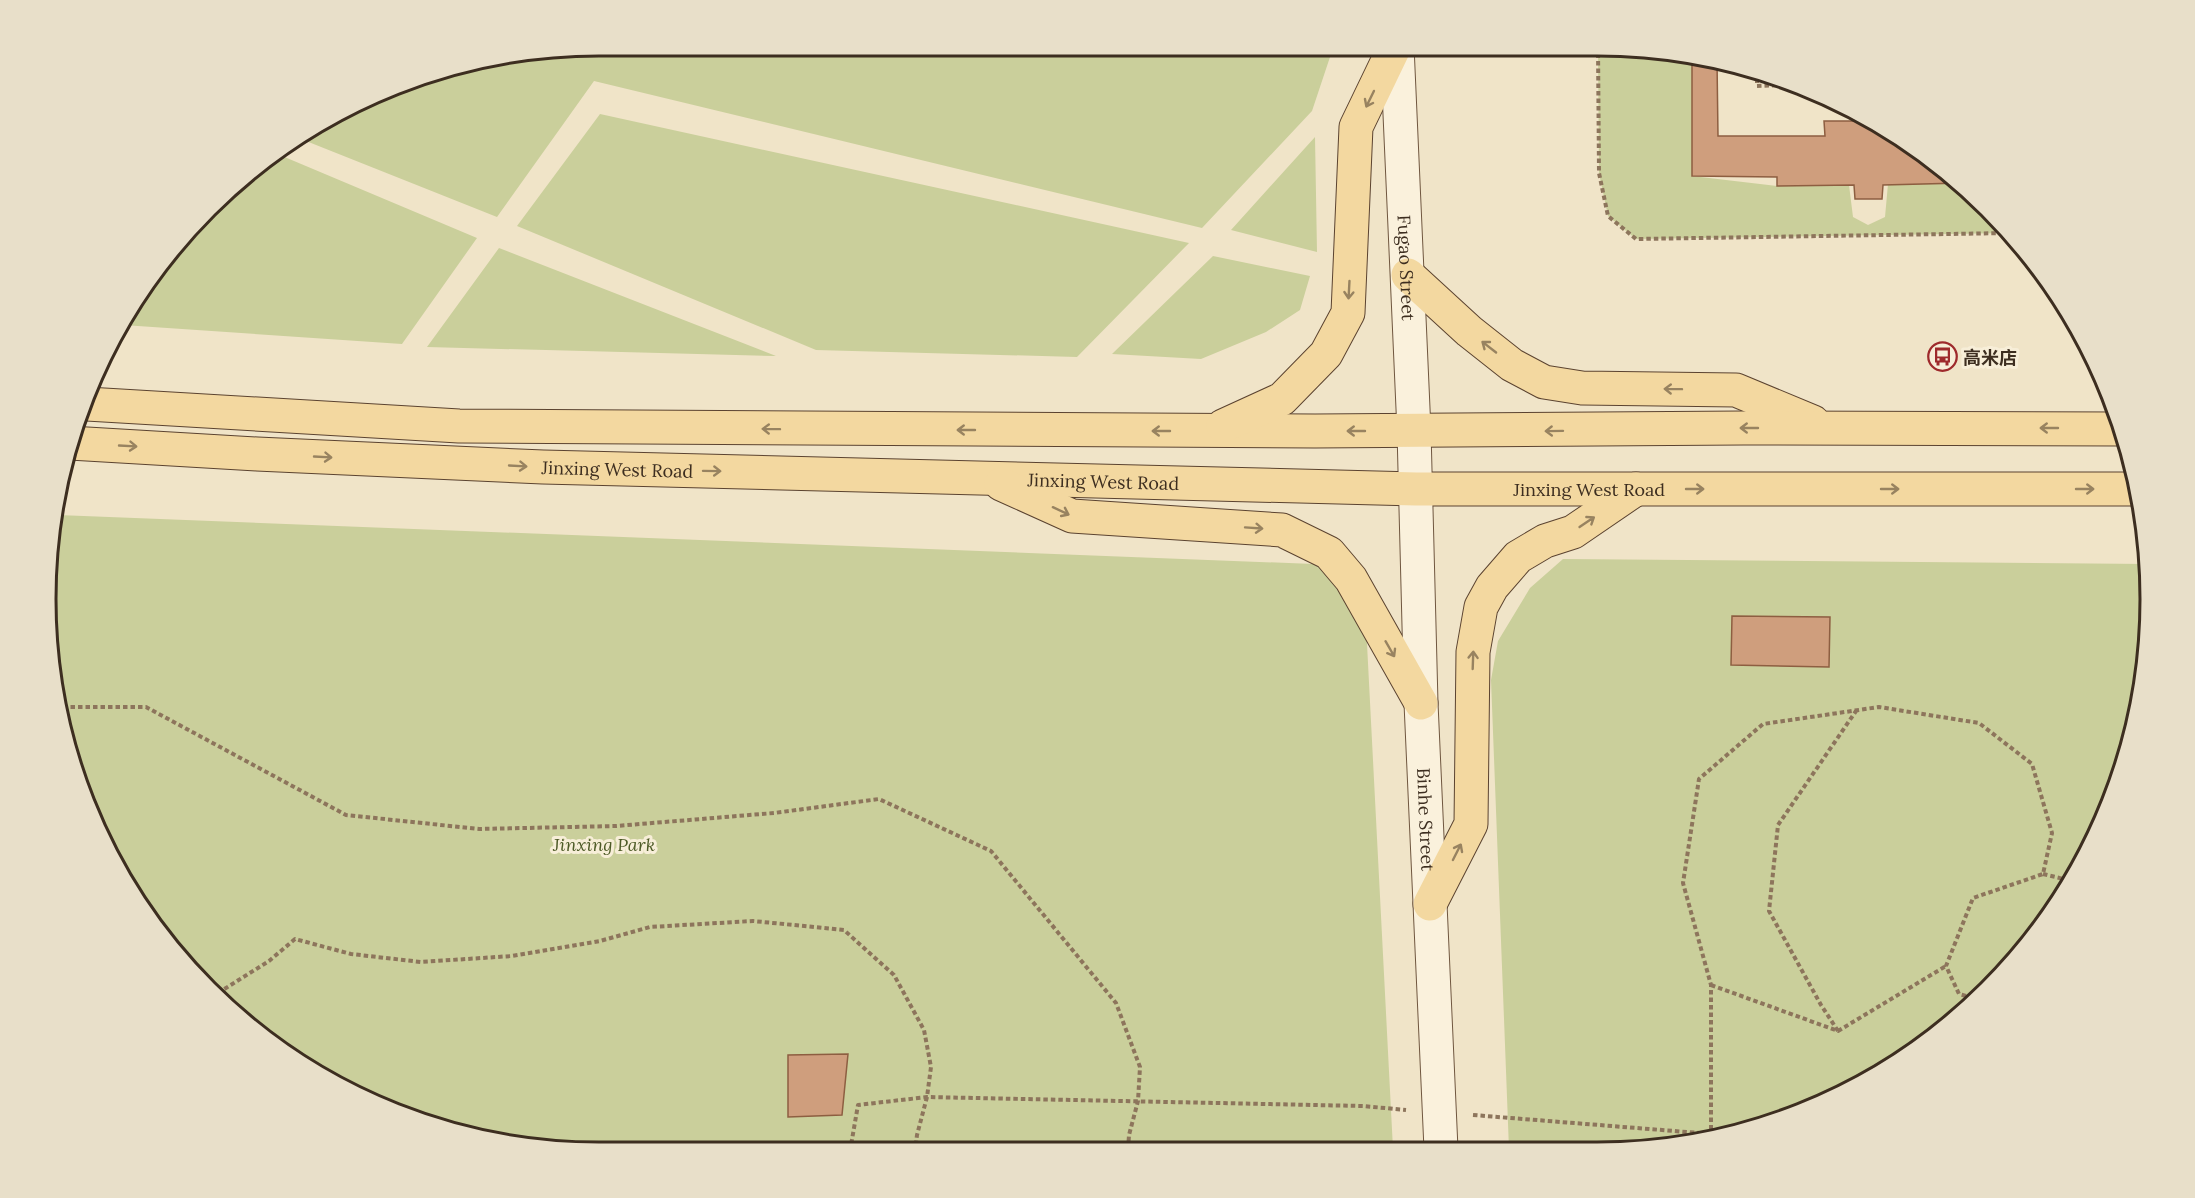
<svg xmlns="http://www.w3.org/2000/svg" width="2195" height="1198" font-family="Lora,'Noto Sans SC',serif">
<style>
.green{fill:#cacf9b}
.building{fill:#cf9e7d;stroke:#8d5e41;stroke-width:1.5}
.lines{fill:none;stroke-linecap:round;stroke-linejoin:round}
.secondary-casing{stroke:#6f563f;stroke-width:35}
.primary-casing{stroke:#5b4330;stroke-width:35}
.path{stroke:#8d755c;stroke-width:4;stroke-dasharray:4.5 3;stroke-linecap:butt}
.secondary{stroke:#faf1dc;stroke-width:33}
.primary{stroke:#f3d8a0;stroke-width:33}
.oneway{stroke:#988360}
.labels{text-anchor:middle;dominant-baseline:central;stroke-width:6;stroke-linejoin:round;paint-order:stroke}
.street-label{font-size:18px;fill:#3d2e20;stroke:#f7eed8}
.poi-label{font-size:18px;font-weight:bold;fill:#3d2e20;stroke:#f7eed8;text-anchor:start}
.park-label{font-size:18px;font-style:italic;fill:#4d5a26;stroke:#f7eed8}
.rim{fill:none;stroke:#3d2e20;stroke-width:3}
</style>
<rect width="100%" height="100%" fill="#f0e4c8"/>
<!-- green -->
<path class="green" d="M599,45L1326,46L1332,51L1312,111L1202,228L594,81L497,217L301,139L421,75Z
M1598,46H1632L1692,56V176L1777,186L1849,185L1853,217L1868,225L1885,217L1888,184L1961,182L2009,233L1636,239L1608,216L1599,173Z
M600,114L1189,243L1077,357L816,350L517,226Z
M1315,137L1317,252L1231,230Z
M275,153L477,238L402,344L123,325L138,291L261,160Z
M499,248L776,356L427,347Z
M1213,256L1310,276L1300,310L1266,332L1201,359L1112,354Z
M58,515L1363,566L1393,1149L563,1152L455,1134L322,1079L183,965L87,811L46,636Z
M1563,559L2149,564L2145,671L2121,777L2076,876L2012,965L1904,1059L1808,1111L1668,1148L1509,1149L1491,680L1498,641L1530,588Z"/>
<!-- building -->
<path class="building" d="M1692,56L1717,60L1718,136H1825L1824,121H1876L1961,183L1883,185L1882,199H1855L1854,185L1777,186V177L1692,176Z
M1732,616L1830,617L1829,667L1731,665Z
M848,1054L842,1115L788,1117V1055Z"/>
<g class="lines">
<defs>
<g id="secondary">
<path id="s1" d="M1397,46L1414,431L1421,703L1441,1149"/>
</g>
<g id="primary">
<path d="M1408,275L1469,331L1512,365L1544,382L1582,388L1736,390L1813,422"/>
<path d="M87,404L459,426L1315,431L1743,428L2121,429"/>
<path d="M1223,426L1282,399L1326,354L1348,313L1356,127L1395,46"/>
<path id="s2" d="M70,443L257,454L543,467L1416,489H2137"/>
<path d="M1001,484L1072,516L1282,530L1329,553L1351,579L1421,703"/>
<path d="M1430,904L1471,824L1473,652L1481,607L1492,587L1518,557L1545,541L1573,532L1636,489"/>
</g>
</defs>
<!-- secondary casing -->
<use href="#secondary" class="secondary-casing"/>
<!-- primary casing -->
<use href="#primary" class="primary-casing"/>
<!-- path -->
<path class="path" d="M1598,46L1599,173L1608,216L1636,239L2009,233
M1757,71V86L1787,85V84
M1796,87V92
M63,707H146L346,815L479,829L616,826L774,813L879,799L991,851L1116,1003L1140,1067L1138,1101L1129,1135L1128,1150
M2043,874L2072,881
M1711,985L1838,1031L1946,966
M218,993L269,961L295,939L351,954L421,962L512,956L600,941L650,927L753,921L844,930L894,975L924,1030L931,1067L927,1097L917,1135L915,1151
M1838,1031L1821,1005L1769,911L1778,825L1856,711
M1473,1115L1712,1134
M1711,1137V985L1683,883L1699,779L1763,724L1879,707L1979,723L2032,764L2052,833L2043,874L1973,898L1946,966L1959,994L1974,998
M850,1151L858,1105L927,1097L1363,1106L1406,1110"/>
<!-- secondary -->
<use href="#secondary" class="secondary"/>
<!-- primary -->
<use href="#primary" class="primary"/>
</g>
<!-- one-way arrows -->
<defs><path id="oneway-shaft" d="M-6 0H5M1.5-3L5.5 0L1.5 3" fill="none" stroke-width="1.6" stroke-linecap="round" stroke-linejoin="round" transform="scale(1.5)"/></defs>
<g class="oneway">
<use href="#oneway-shaft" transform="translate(1370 99) rotate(116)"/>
<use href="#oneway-shaft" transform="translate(1349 290) rotate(93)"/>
<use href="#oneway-shaft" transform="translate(1489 347) rotate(-142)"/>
<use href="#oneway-shaft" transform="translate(1673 389) rotate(-179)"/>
<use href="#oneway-shaft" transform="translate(1749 428) rotate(180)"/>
<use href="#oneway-shaft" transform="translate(2049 428) rotate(-180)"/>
<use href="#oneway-shaft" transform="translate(771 429) rotate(-179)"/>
<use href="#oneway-shaft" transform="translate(966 430) rotate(-180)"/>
<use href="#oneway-shaft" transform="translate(1161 431) rotate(-180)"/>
<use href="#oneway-shaft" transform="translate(1356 431) rotate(180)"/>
<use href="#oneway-shaft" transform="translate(1554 431) rotate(179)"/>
<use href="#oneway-shaft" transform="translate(128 446) rotate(3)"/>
<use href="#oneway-shaft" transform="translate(323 457) rotate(3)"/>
<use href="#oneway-shaft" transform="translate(518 466) rotate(3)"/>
<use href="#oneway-shaft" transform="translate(712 471) rotate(1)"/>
<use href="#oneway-shaft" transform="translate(1695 489)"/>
<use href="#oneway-shaft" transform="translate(1890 489)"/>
<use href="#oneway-shaft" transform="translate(2085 489)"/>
<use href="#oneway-shaft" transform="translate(1061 511) rotate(25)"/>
<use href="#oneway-shaft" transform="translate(1587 522) rotate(-34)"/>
<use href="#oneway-shaft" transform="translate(1254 528) rotate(4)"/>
<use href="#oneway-shaft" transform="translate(1390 649) rotate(60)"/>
<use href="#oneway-shaft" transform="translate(1473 660) rotate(-88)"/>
<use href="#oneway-shaft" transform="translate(1457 852) rotate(-63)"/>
</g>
<!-- icons -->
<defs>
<symbol id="bus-ring" viewBox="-11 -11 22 22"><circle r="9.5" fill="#f7eed8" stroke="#9e2a2c" stroke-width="1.5"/><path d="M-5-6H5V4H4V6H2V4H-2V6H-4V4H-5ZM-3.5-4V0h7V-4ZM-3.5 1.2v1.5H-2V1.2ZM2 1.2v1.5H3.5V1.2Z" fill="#9e2a2c"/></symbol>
</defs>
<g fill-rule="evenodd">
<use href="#bus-ring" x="1926" y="340" width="33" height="33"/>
</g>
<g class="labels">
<!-- street labels -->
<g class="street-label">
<text stroke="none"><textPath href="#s1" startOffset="222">Fugao Street</textPath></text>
<text stroke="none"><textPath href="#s2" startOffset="548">Jinxing West Road</textPath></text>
<text stroke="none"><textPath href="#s2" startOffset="1034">Jinxing West Road</textPath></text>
<text stroke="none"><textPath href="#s2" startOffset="1520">Jinxing West Road</textPath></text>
<text stroke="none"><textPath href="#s1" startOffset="774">Binhe Street</textPath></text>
</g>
<!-- poi labels -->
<g class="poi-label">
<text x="1963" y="357">高米店</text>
</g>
<!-- park labels -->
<g class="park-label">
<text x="604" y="844">Jinxing Park</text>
</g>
</g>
<!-- crop -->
<path d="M0 0H2195V1198H0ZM599 56H1597A543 543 0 0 1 2140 599V599A543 543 0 0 1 1597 1142H599A543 543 0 0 1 56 599V599A543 543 0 0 1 599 56Z" fill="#e8dfc9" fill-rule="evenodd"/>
<path class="rim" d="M599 56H1597A543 543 0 0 1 2140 599V599A543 543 0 0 1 1597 1142H599A543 543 0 0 1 56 599V599A543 543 0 0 1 599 56Z"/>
</svg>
